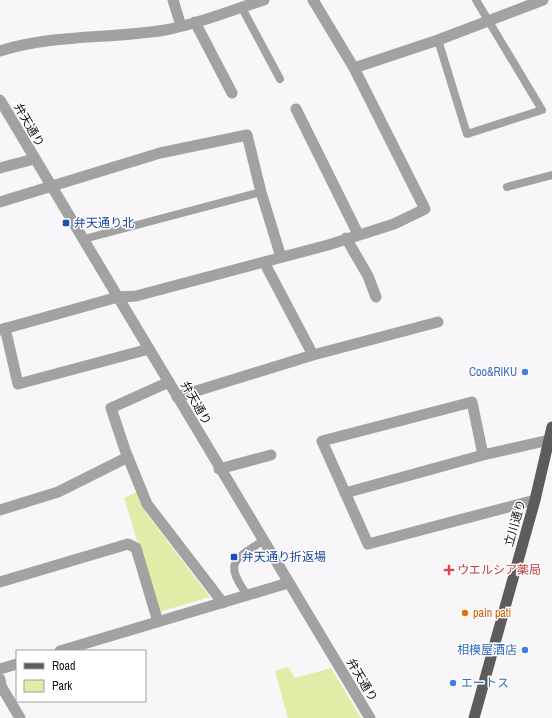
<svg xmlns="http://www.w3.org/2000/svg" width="552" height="718" font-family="'Archivo Narrow','Noto Sans JP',sans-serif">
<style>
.green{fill:#e0eda7}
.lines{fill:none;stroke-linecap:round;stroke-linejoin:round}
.service{stroke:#a3a1a1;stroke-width:8}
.minor{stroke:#a3a1a1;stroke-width:11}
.tertiary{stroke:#a3a1a1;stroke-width:11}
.primary{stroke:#5e5c5a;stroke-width:11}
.transit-dot{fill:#1a4fb4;stroke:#fff;stroke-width:1.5}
.shop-dot{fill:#3f7fe0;stroke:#fff;stroke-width:1.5}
.health-dot{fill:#e0444e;stroke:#fff;stroke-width:1.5}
.food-dot{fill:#e8710a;stroke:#fff;stroke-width:1.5}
.labels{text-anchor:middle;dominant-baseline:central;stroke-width:3;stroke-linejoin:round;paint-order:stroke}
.street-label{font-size:12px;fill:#121112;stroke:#fff}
.transit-label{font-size:12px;fill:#164399;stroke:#fff;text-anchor:start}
.shop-label{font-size:12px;fill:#366cbe;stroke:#fff;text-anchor:end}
.health-label{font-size:12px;fill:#be3a42;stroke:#fff;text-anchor:start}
.food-label{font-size:12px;fill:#c56008;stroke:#fff;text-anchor:start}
</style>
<rect width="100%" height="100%" fill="#f9f6f9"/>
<!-- green -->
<path class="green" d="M137,492L146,513L210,597L159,612L124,498Z
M288,667L295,678L331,668L361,718H288L275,671Z"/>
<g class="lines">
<!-- service -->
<path class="service" d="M242,8L280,79
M438,40L467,134L542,110L476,0
M507,187L552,175
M84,239L261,192
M248,596C223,562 234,560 264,540"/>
<!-- minor -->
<path class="minor" d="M173,0L181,26
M195,22L232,93
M0,51C53,34 111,39 165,30C199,24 231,10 264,0
M354,68L438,40L543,0
M296,109L358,234
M0,168L34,159
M0,202L160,153L247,135L261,192L281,257
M346,238L368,276L376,297
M5,328L18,384L149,349
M0,330L118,297L136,296L328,245L394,224L425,209L354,68L313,0
M313,355L438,322
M169,382L111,408L125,450L147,504L223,603
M177,397L313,355L264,262
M483,455L472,402L322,441L368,544L535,500
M219,469L271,455
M345,493L483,455L549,440
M0,510L58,492L128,457
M0,582L128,544L136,548L158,622
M60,651L288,583
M0,669L17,664
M0,679L1,686L20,718"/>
<!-- tertiary -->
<path class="tertiary" d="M0,100L370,718"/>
<!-- primary -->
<path class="primary" d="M474,718L535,500L552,427"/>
</g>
<!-- markers -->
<g class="transit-dot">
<rect x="62" y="219" width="8" height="8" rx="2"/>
<rect x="230" y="553" width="8" height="8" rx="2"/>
</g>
<g class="shop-dot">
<circle cx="525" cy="372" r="4"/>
<circle cx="525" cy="650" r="4"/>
<circle cx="453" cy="683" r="4"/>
</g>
<path class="health-dot" d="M447 564h4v4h4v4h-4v4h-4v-4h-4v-4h4z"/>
<circle class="food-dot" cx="465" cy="613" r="4"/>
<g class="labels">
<!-- street labels -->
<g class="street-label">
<text transform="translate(29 125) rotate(60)">弁天通り</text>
<text transform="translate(196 403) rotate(60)">弁天通り</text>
<text transform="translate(515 523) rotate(-74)">立川通り</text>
<text transform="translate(362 680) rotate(59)">弁天通り</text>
</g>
<!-- transit labels -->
<g class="transit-label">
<text x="74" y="223">弁天通り北</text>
<text x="242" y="557">弁天通り折返場</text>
</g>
<!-- shop labels -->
<g class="shop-label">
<text x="517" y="372">Coo&amp;RIKU</text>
<text x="517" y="650">相模屋酒店</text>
<text x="461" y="683" text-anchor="start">エートス</text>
</g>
<!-- health labels -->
<g class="health-label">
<text x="457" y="570">ウエルシア薬局</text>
</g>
<!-- food labels -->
<g class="food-label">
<text x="473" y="613">pain pati</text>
</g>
</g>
<!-- legend -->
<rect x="16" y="650" width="130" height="52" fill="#ffffff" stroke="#a0a0a0"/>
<rect x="24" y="663" width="20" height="6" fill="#5e5c5a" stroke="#a0a0a0"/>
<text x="52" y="670" font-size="12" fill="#121112">Road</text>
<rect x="24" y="680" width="20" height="12" fill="#e0eda7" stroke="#a0a0a0"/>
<text x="52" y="690" font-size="12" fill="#121112">Park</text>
</svg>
